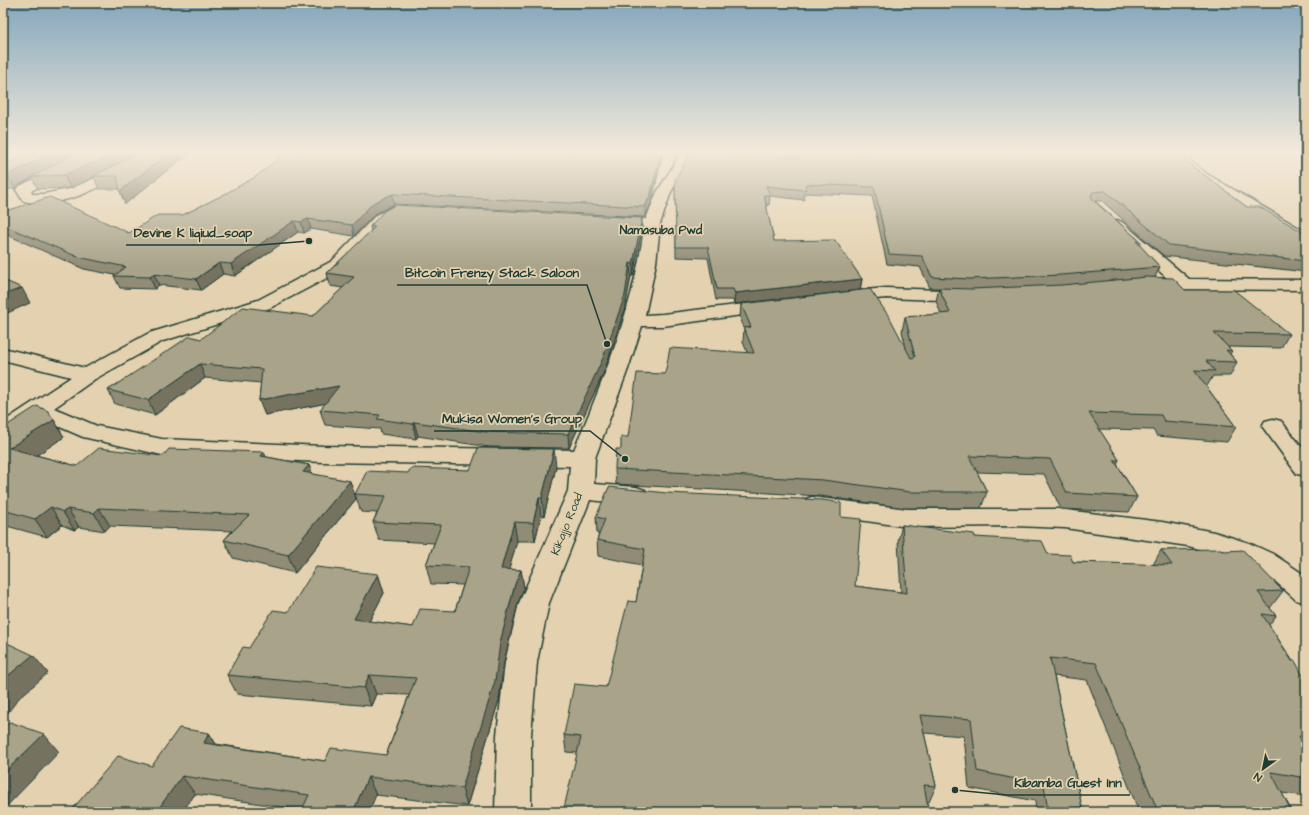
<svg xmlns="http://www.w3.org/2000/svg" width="1309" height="815" font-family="'Architects Daughter',sans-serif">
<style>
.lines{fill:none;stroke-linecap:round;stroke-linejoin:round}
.minor-casing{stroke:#1f3d34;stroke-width:3}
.minor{fill:#e4d1af;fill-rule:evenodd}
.wall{fill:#908c76;stroke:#1f3d34}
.shaded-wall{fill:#767260;stroke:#1f3d34}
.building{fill:#a8a389;stroke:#1f3d34}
.labels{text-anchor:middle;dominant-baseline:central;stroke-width:3.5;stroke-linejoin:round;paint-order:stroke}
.far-quarter-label{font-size:12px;font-weight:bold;fill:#1f3d34;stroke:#e4d1af}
.street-label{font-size:12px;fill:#1f3d34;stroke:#e4d1af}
.leader{fill:none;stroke:#1f3d34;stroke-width:1.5}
.callout-dot{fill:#1f3d34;stroke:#e4d1af;stroke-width:1.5}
.callout-label{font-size:13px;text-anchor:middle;font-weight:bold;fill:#1f3d34;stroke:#e4d1af;stroke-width:3.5;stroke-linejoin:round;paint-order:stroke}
</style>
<rect width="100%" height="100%" fill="#e4d1af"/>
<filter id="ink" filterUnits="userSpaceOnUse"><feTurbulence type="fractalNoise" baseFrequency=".025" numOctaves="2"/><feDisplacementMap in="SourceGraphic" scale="8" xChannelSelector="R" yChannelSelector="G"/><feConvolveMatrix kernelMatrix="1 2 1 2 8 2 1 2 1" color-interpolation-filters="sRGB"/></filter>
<g filter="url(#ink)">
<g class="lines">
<defs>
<path id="minor" d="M86,153H102L31,191L32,194H43L70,189L102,175L141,153H157C152,160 141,164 134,168C102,187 61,210 23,201L16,190L18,187Z
M681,153H693L671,192L660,224L656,263L645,315L663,314L770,301L776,302L779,306L776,310L770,311L663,326H642L628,369L595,458L594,484L636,487L645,490L649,496L645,502L636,505L590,500L549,603L537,662L531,735V812H495L497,735L505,662L519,603L568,491L570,466L323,462L162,455L83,437L39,418L11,437L3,439V422L71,377L3,360V348L85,368L149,333L258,300L332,261L376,215L394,206L399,207L401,210L386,221L344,269L270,308L163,341L95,379L54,408L97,426L162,439L323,446L574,450C604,378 634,307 644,228L607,225L604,222L607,219L612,217L646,219L657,192Z
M1167,153H1181L1207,174L1306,232V244L1300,242L1197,180Z
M1117,220L1122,222L1189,279L1306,280V290L1149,289L1143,288L1140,284L1143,280L1168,279L1112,228L1109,225L1112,222Z
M886,288L967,291L973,292L976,296L973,300L967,301L886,298L844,302L838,301L835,297L838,293L844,292Z
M1273,419L1281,421L1306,452V476L1297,474L1262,426L1265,421Z
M812,497L908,509H1058L1162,522L1214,532L1249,543L1273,554L1306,576V603L1296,600L1276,582L1254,568L1230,557L1188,546L1065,528L1015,526L908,527L803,512L799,506L803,500Z"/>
</defs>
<!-- minor casing -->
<use href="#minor" class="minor-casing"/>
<!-- minor -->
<use href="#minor" class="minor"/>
</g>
<!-- wall -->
<path class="wall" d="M138,153H189L183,160H180L125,204L119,189H99L94,177L70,188L38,189L32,178L17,186L15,189H3V166Z
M285,153H663L651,204L645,217L394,204L375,214L354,236L311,229L304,233L298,232L235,276L223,274L201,290L159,285L155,289L120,288L114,276L115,275L84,269L3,233V212L129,233L183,215L225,194L257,176Z
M730,153H1175L1247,207L1306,234V272L1164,256L1102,201H1095L1141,242L1140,246L1160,267L1155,277L1289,334L1281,348L1228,347L1232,351L1230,354L1237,362L1230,376H1213L1207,386H1206L1236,427L1227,442L1157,436L1153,430L1099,429L1119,460L1117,464L1137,497L1129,512L1061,509L1044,474L977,472L987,492L981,508H906L820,496L616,484L615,469L621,449L665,374L747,352L743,342L744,328L740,318L741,304L906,348L902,331L905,317L941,314L936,301L939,288H930L920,267L887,264L872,196L805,193L804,200L770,196L769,205H766L774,241L862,279L860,290L734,304L733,300H716L708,258L676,257L675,188L797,158L798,157L796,156Z
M370,226L642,229L633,276H631L625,308L604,372L569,448L489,447L418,436L416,439L381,434L380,429L325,425L320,410L326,403L265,415L259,400L261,383L205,378L155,415L115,404L108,390L201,339L313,316L343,288L330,286L327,273L371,231Z
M54,420L64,437L36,455L77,466L163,456L267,457L309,465L312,474L350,481L356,499L295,573L233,558L224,540L232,531L110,526L105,531L79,527L74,530L62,525L47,537L3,525V428Z
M556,467L544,516H541L535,541H517L509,569L521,570L524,588L518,603L504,662L499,700L467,806L376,795L302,810L195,794L182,812H70L152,766L209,733L216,744L325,761L386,755L409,695L376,694L371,706L237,694L227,675L249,648L288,612L378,574L384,593L369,621L413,627L455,611L463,585L431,584L426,565L434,543L379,540L373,522L377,513L361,512L355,494L408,473L470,470Z
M596,517H841L855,586L901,592L898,541L902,525L975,537L1048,554L1073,562L1153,565L1161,550L1223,551L1283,591L1270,608L1276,616L1269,625L1306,681V796L1282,793L1292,812H1139L1087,680L1054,676L1083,812H1036L1035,801L969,788L964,736L924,733L936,786L929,802L578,753L566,752L564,735L606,687L636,602L642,565L598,556L597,540L599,534H597Z"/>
<!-- shaded-wall -->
<path class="shaded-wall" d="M53,153H83L32,177V178L17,186L15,189L8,177L11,173Z
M111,153H138L94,176V177L70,188L64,175Z
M169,153H178L180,160L125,204L120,191Z
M180,153H189L183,160Z
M661,153H663L651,204L645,217V207Z
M675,153H680L675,160Z
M392,194L394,204L375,214L354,236L352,225L373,203Z
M642,218V229L633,276V264Z
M308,219L311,229L304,233L301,222Z
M294,221L298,232L235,276L231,264Z
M219,263L223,274L201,290L196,279Z
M630,263L631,276L625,308L604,372L569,448L568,434Z
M154,274L159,285L155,289L150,277Z
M862,279L860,290L734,304L735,293Z
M22,288L30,303L3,315V295Z
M200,364L205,378L155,415L148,400Z
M339,386L343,400L265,415L259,400Z
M54,420L64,437L21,466L9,448Z
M414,422L418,436L416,439L413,424Z
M554,449L556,467L544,516L542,498Z
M264,452L271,469L261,456Z
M309,465L315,483L303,472Z
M350,481L356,499L295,573L288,555Z
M539,498L541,516L535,541L533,523Z
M51,507L62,525L47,537L35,519Z
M99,508L110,526L105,531L94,513Z
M68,509L79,527L74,530L63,512Z
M514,522L517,541L504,587L501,569Z
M521,570L524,588L518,603L504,662L499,700L467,806L462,788L500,643L515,584Z
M378,574L384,593L361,637L354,619Z
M33,655L48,673L19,698L3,719V680Z
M369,675L376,694L371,706L364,688Z
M209,733L220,751L204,743Z
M44,734L59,752L3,810V774Z
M182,776L195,794L182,812H156Z
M368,777L376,795L369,812H353Z"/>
<!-- building -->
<path class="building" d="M28,153H53L11,173L8,177H3V166Z
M76,153H111L96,162L64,175L32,177Z
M138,153H169L120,191L117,176H94Z
M285,153H661L651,193L645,207L392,194L373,203L352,225L308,219L301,222L294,221L231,264L219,263L196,279L154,274L150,277L114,276L126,267L78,257L3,225V212L50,197L129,233L158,215H183L225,194L257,176Z
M803,153H1175L1247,207H1260L1306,234V261L1169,245L1105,191L1093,192L1091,196L1093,200L1141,242L1136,241L1160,267L1061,275L970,279L932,277L922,256L889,254L874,187L806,184L805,190L766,186L770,195H764L774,241L835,240L862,279L735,293L733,289H717L708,247H676L675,179L689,155L797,158Z
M395,205L642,218L633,264L630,263L625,295L603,358L568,434L486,432L414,422L413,424L377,419L380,415L320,410L339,386L259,400L262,369L200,364L148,400L108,390L190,336L201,339L243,307L313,316L354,277L327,273L375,227L370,226L384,211Z
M1147,277L1173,278L1185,290H1234L1289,334L1214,333L1232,351L1226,350L1237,362L1206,361L1215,371L1194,370L1236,427L1164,421L1161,415L1089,413L1119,460H1114L1137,497L1067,493L1050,459L969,456L987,492H910L823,480L615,469L616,449H621V437H628L637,373L665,374L670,348L754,353L744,328L751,327L741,304L870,289L890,318L911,358L915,357L905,317L950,313L939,288L971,289L1062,285Z
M3,280L22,288L3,295Z
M37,406L48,411L54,420L9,448L77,466L99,448L163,456L169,449L264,452L261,456L309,465L303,472L350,481L288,555L224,540L249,515L99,508L94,513L68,509L63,512L51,507L35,519L3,510V428Z
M478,448L554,449L542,498H539L533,523L514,522L501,569L521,570L515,584L500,643L495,681L462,788L368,777L353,812H301L309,795L182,776L156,812H70L118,756L152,766L179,728L209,733L204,743L325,761L331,748L386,755L416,678L369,675L364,688L227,675L243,647L249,648L273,610L288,612L316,567L378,574L354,619L413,627L420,609L455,611L469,567L426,565L441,525L373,522L386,496L355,494L367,471L408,473L411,468L470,470Z
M609,487L667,493L823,500L841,503V517L861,519L855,586L907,593L902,525L974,534L975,537L1042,541L1048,554L1070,555L1073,562L1172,565L1161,550L1221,549L1223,551L1243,550L1283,591L1258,592L1276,616L1262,614L1292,661H1295L1306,681V737L1299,736L1306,749V778L1271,772L1292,812H1196L1157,809L1096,663L1050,658L1083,812H1048L1044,785L977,771L971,719L920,715L936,786L924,785L929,812H563L581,737L564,735L574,684L606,687L628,601L636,602L645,549L597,540L605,519L596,517Z
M3,641L33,655L3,680Z
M10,722L44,734L3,774V728Z"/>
</g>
<!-- sky -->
<linearGradient id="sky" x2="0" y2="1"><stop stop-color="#85a7bc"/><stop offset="0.57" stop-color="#f3eadb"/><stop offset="1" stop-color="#f3eadb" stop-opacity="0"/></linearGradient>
<rect width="1309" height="267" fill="url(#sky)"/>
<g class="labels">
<!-- far-quarter labels -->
<g class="far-quarter-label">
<text x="661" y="230">Namasuba Pwd</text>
</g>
<!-- street labels -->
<g class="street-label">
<text transform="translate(567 524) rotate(-68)">Kikajjo Road</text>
</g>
</g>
<!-- callouts -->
<path class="leader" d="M309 241L260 245H126M607 344L587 285H397M625 459L590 431H434M955 790L1006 795H1130"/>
<g class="callout-dot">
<circle cx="309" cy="241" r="4"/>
<circle cx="607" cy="344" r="4"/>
<circle cx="625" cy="459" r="4"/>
<circle cx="955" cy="790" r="4"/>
</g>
<g class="callout-label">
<text x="193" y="237">Devine K liqiud_soap</text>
<text x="492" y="277">Bitcoin Frenzy Stack Saloon</text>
<text x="512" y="423">Mukisa Women's Group</text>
<text x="1068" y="787">Kibamba Guest Inn</text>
</g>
<!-- margin -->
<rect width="1309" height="815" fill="none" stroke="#e4d1af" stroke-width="16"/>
<rect x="8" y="8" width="1293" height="799" fill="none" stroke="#1f3d34" stroke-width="1.5" filter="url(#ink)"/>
<!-- north arrow -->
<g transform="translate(1263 769) rotate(213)" stroke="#e4d1af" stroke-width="3" paint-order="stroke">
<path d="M0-3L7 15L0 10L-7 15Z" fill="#1f3d34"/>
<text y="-6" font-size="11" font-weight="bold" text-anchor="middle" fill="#1f3d34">N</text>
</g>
</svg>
